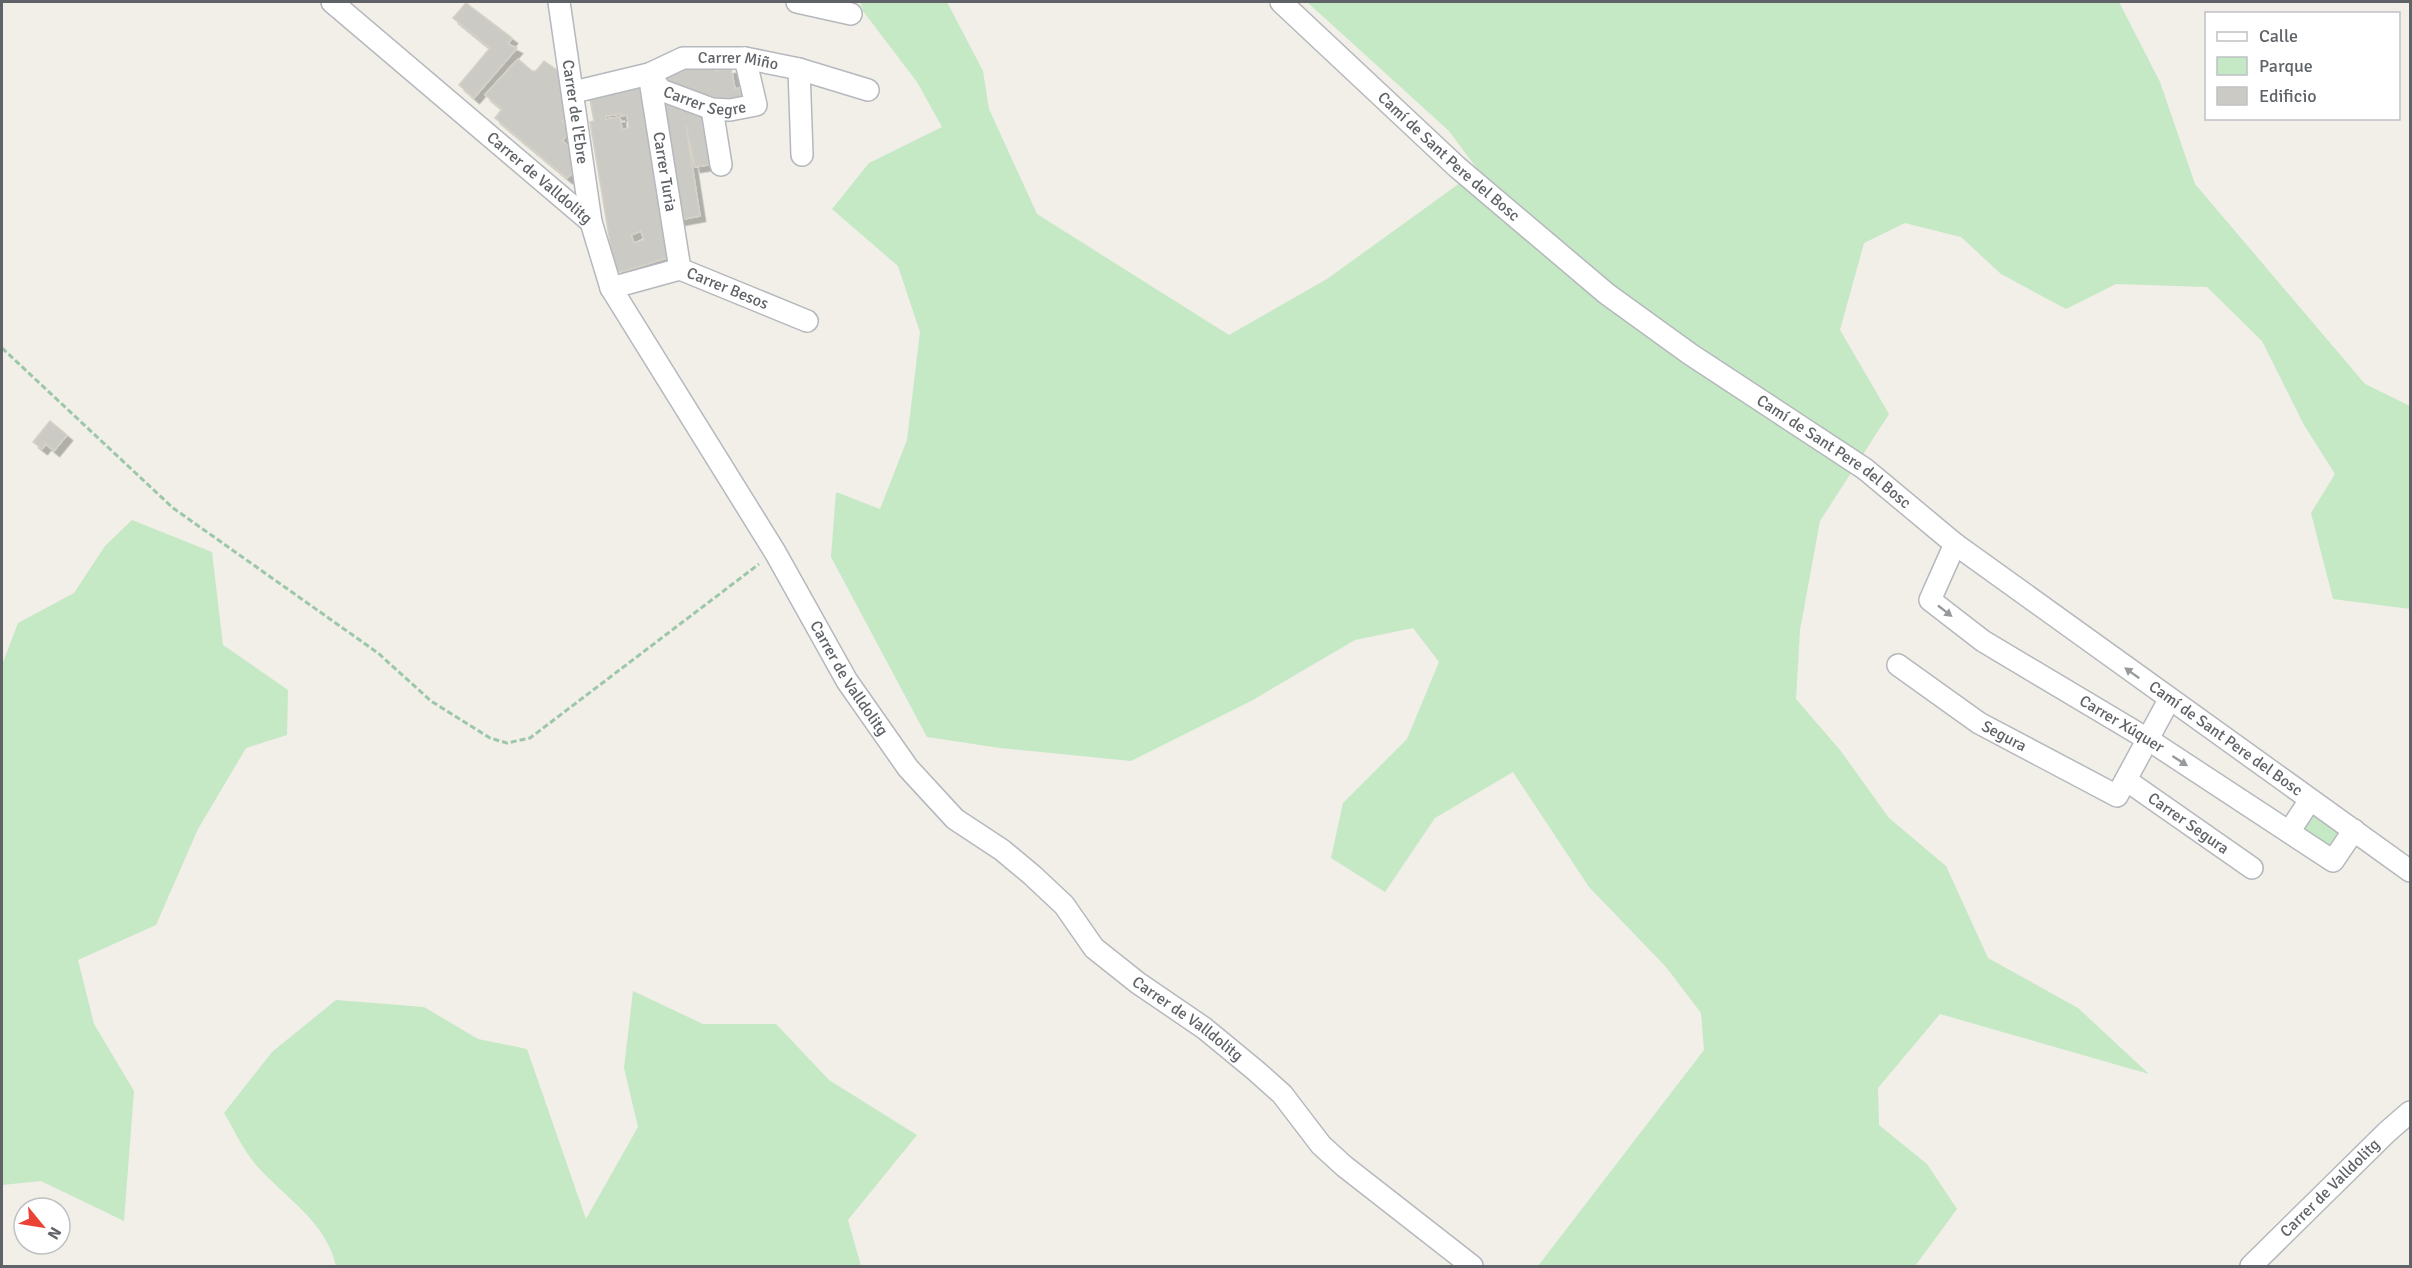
<svg xmlns="http://www.w3.org/2000/svg" width="2412" height="1268" font-family="Signika,sans-serif">
<style>
.green{fill:#c5e8c5}
.building{fill:#cccac5;stroke:#d6d1c6;stroke-width:1.5;fill-rule:evenodd;filter:url(#shadow)}
.lines{fill:none;stroke-linecap:round;stroke-linejoin:round}
.minor-casing{stroke:#b5b8bc;stroke-width:24}
.path{stroke:#9cc7a9;stroke-width:3;stroke-dasharray:6 3;stroke-linecap:butt}
.minor{stroke:#fff;stroke-width:21}
.oneway{fill:#979a9d}
.labels{text-anchor:middle;dominant-baseline:central;stroke-width:5;stroke-linejoin:round;paint-order:stroke}
.street-label{font-size:16px;fill:#5f6368;stroke:#fff}
</style>
<defs>
<filter id="shadow"><feDropShadow dx="5.5" dy="5.5" stdDeviation="0" flood-color="#0004"/></filter>
</defs>
<rect width="100%" height="100%" fill="#f1efe8"/>
<!-- green -->
<path class="green" d="M860,2H947L983,71L989,109L1037,214L1229,335L1327,279L1478,170L1449,131L1307,2H2119L2160,82L2195,184L2365,384L2410,406V609L2333,599L2311,513L2335,474L2304,425L2262,341L2207,287L2116,284L2066,309L2001,274L1961,237L1905,223L1864,243L1840,330L1889,414L1820,521L1800,630L1796,699L1840,750L1889,818L1946,866L1988,958L2078,1008L2149,1074L1940,1014L1878,1088L1879,1125L1927,1164L1957,1209L1915,1266H1538L1704,1050L1701,1013L1666,967L1589,887L1513,772L1435,818L1385,892L1331,858L1343,803L1407,739L1439,662L1413,628L1355,640L1251,701L1131,761L1000,748L927,737L831,557L836,492L880,509L907,440L920,332L898,266L832,209L869,163L942,127L917,82L863,11Z
M132,520L212,552L223,645L288,690L287,735L246,748L198,829L156,925L78,960L94,1024L134,1091L124,1221L41,1181L2,1185V665L18,623L74,593L105,546Z
M2314,812L2345,834L2328,849L2304,833V827Z
M633,991L703,1024H776L829,1080L917,1135L848,1220L861,1266H336C326,1221 284,1197 256,1165C243,1150 234,1129 224,1113L272,1052L336,1000L424,1007L478,1039L527,1049L586,1219L638,1127L624,1068Z"/>
<!-- building -->
<path class="building" d="M466,3L512,38L508,44L517,48L474,98L459,85L490,48L453,18Z
M518,59L532,71H536L544,61L561,73L568,115L562,122L571,129L562,141L575,151L577,169L567,178L495,118L502,109L485,95Z
M688,66H715L716,71L731,68L735,89L746,87L750,100H711L663,80L667,72Z
M644,82L670,257L621,272L617,271L612,254L590,122L594,121L589,95ZM620,114L621,116L627,115L629,128L622,130L620,117L606,119V116ZM641,231L644,240L634,243L631,235Z
M678,102L704,109L715,164L695,167L686,126L700,216L678,220L662,103Z
M50,421L67,435L54,451L46,444L42,449L33,442Z"/>
<g class="lines">
<defs>
<g id="minor">
<path id="s1" d="M332,2L591,222L611,288L775,552L847,681L908,768L955,819L1002,850L1032,875L1064,905L1094,948L1138,983L1204,1028L1255,1070L1282,1094L1321,1145L1344,1166L1472,1266"/>
<path id="s2" d="M559,2L591,222"/>
<path d="M797,2L851,14"/>
<path id="s3" d="M1281,2L1457,167L1607,294L1690,354L1865,469L1955,544L2410,871"/>
<path d="M799,69L802,155"/>
<path id="s4" d="M649,74L680,269"/>
<path id="s5" d="M649,74L661,90L712,109L730,110L756,105L745,58"/>
<path id="s6" d="M574,92L649,74L683,58H745L799,69L868,90"/>
<path d="M712,109L721,165"/>
<path id="s7" d="M611,288L680,269L807,321"/>
<path id="s8" d="M1955,544L1930,600L1983,641L2149,740L2333,861L2354,830"/>
<path id="s9" d="M1898,665L1979,723L2117,796L2169,700"/>
<path id="s10" d="M2126,780L2252,868"/>
<path d="M2289,832L2310,800"/>
<path id="s11" d="M2251,1266L2387,1132L2410,1112"/>
</g>
</defs>
<!-- minor casing -->
<use href="#minor" class="minor-casing"/>
<!-- path -->
<path class="path" d="M2,348L173,508L378,653L431,701L490,738L507,743L530,738L759,564"/>
<!-- minor -->
<use href="#minor" class="minor"/>
</g>
<!-- one-way arrows -->
<defs><path id="oneway-solid" d="M-6-.8H1V-3.2L6.5 0L1 3.2V.8H-6Z" transform="scale(1.5)"/></defs>
<g class="oneway">
<use href="#oneway-solid" transform="translate(1945 611) rotate(38)"/>
<use href="#oneway-solid" transform="translate(2132 673) rotate(-144)"/>
<use href="#oneway-solid" transform="translate(2180 761) rotate(33)"/>
</g>
<g class="labels">
<!-- street labels -->
<g class="street-label">
<text stroke="none"><textPath href="#s6" startOffset="170">Carrer Miño</textPath></text>
<text stroke="none"><textPath href="#s5" startOffset="66">Carrer Segre</textPath></text>
<text stroke="none"><textPath href="#s2" startOffset="111">Carrer de l'Ebre</textPath></text>
<text stroke="none"><textPath href="#s3" startOffset="228">Camí de Sant Pere del Bosc</textPath></text>
<text stroke="none"><textPath href="#s4" startOffset="99">Carrer Turia</textPath></text>
<text stroke="none"><textPath href="#s1" startOffset="272">Carrer de Valldolitg</textPath></text>
<text stroke="none"><textPath href="#s7" startOffset="123">Carrer Besos</textPath></text>
<text stroke="none"><textPath href="#s3" startOffset="714">Camí de Sant Pere del Bosc</textPath></text>
<text stroke="none"><textPath href="#s1" startOffset="866">Carrer de Valldolitg</textPath></text>
<text stroke="none"><textPath href="#s8" startOffset="290">Carrer Xúquer</textPath></text>
<text stroke="none"><textPath href="#s9" startOffset="128">Segura</textPath></text>
<text stroke="none"><textPath href="#s3" startOffset="1200">Camí de Sant Pere del Bosc</textPath></text>
<text stroke="none"><textPath href="#s10" startOffset="76">Carrer Segura</textPath></text>
<text stroke="none"><textPath href="#s1" startOffset="1352">Carrer de Valldolitg</textPath></text>
<text stroke="none"><textPath href="#s11" startOffset="111">Carrer de Valldolitg</textPath></text>
</g>
</g>
<!-- border -->
<rect width="2412" height="1268" fill="none" stroke="#5f6368" stroke-width="6"/>
<!-- legend -->
<rect x="2205" y="12" width="195" height="108" fill="#ffffff" stroke="#bfc1c3" stroke-width="1.5"/>
<rect x="2217" y="32" width="30" height="9" fill="#ffffff" stroke="#bfc1c3" stroke-width="1.5"/>
<text x="2259" y="42" font-size="18" fill="#5f6368">Calle</text>
<rect x="2217" y="57" width="30" height="18" fill="#c5e8c5" stroke="#bfc1c3" stroke-width="1.5"/>
<text x="2259" y="72" font-size="18" fill="#5f6368">Parque</text>
<rect x="2217" y="87" width="30" height="18" fill="#cccac5" stroke="#bfc1c3" stroke-width="1.5"/>
<text x="2259" y="102" font-size="18" fill="#5f6368">Edificio</text>
<!-- north arrow -->
<g transform="translate(42 1226) rotate(120)"><circle r="28" fill="#ffffff" stroke="#bfc1c3" stroke-width="1.5"/>
<path d="M0-4.5L10 22L0 15L-10 22Z" fill="#ea4335"/>
<text y="-9" font-size="16" font-weight="bold" text-anchor="middle" fill="#5f6368">N</text>
</g>
</svg>
